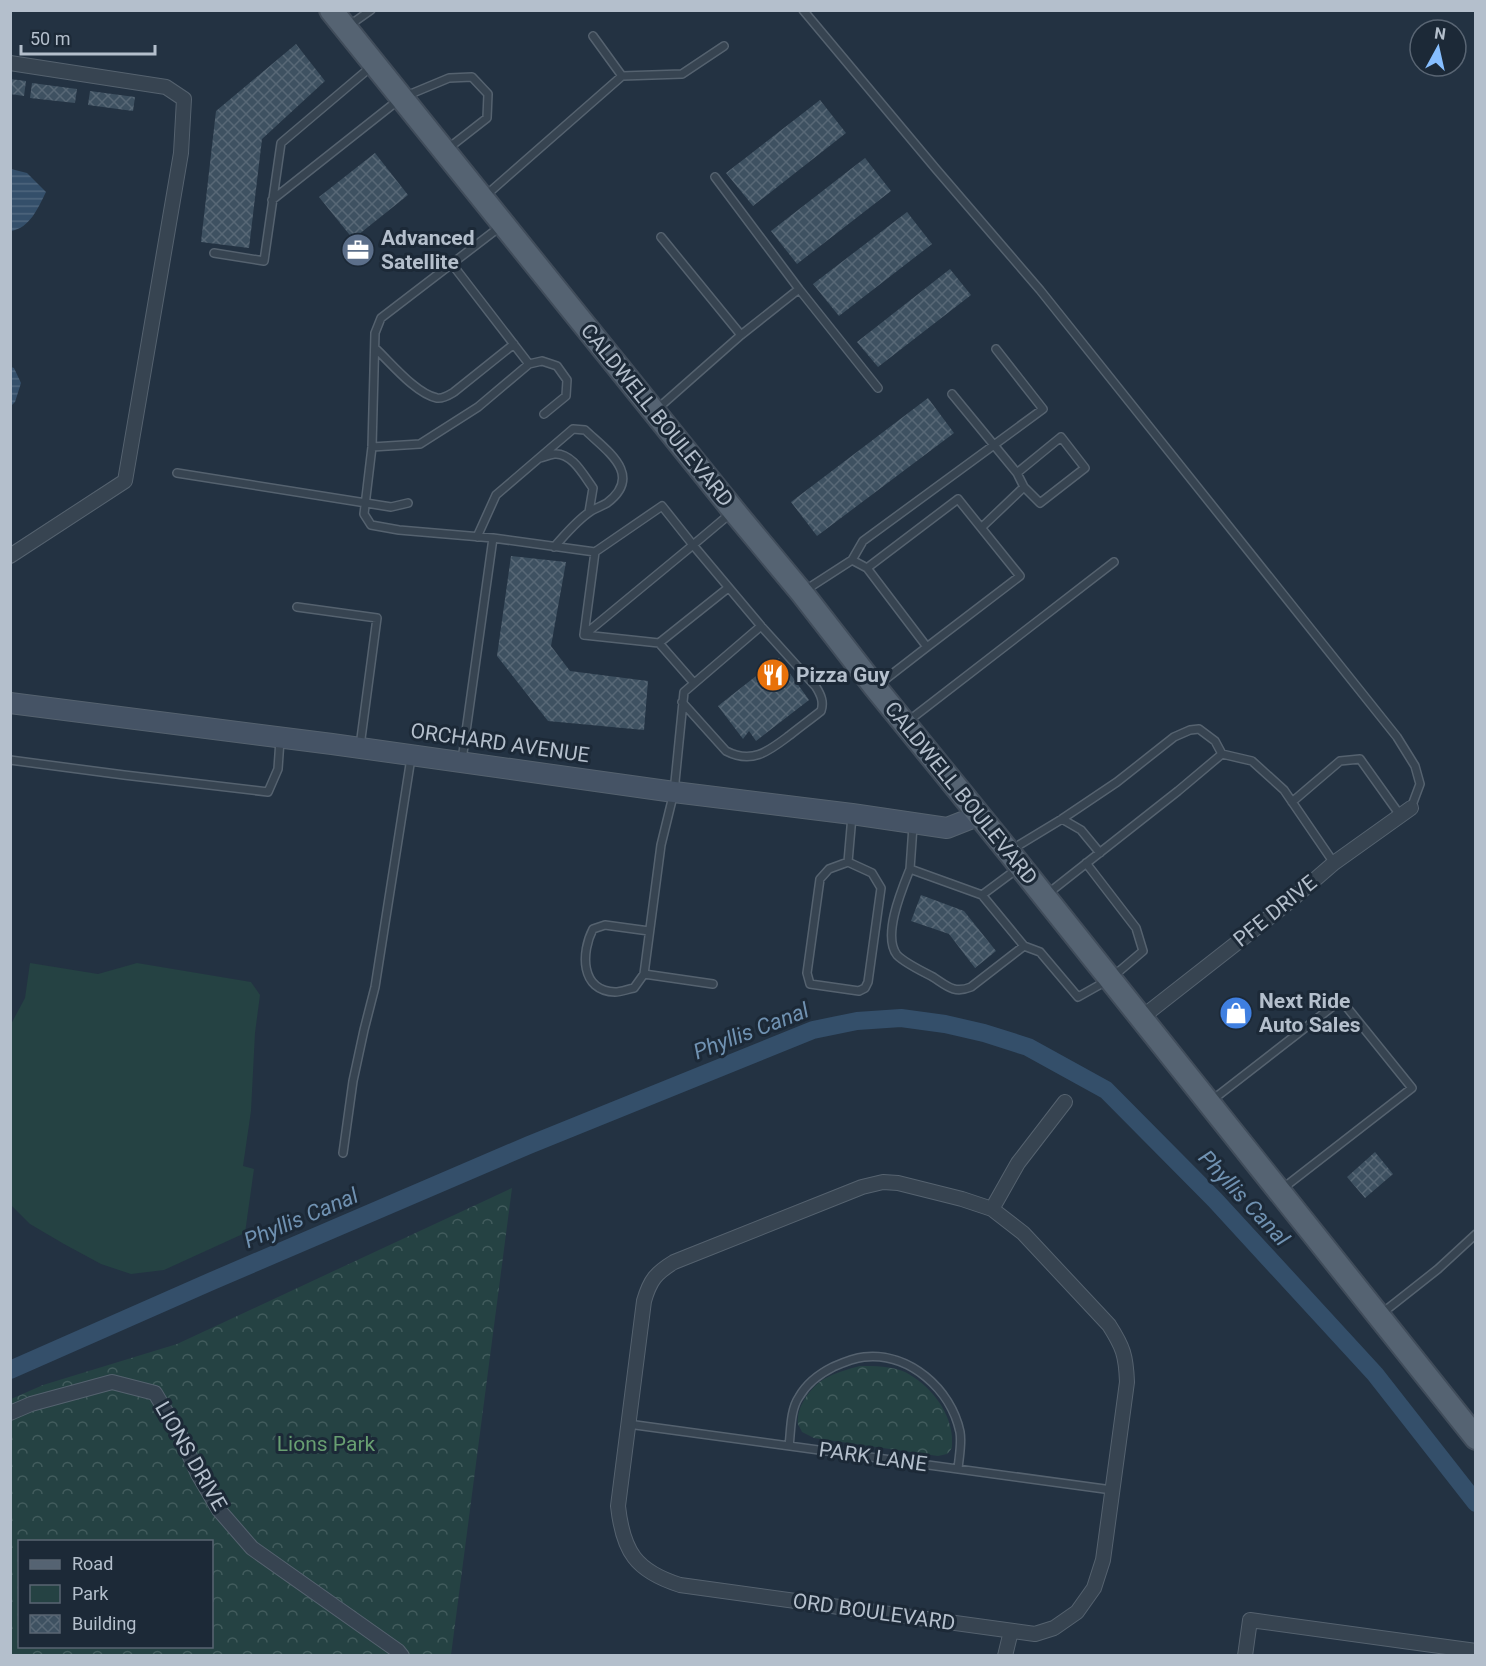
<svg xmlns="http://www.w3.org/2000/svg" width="1486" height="1666" font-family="Roboto,sans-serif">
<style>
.green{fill:#254243}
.forest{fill:url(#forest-crowns);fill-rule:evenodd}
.water{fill:url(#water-rules)}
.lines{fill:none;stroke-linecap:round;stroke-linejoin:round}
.canal{stroke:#344f6a;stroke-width:18}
.building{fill:url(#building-cross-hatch)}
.lane-casing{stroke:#55626f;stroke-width:10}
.street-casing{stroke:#55626f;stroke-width:16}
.secondary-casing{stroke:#55626f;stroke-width:22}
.primary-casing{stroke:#414d5b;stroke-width:26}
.lane{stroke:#374451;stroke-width:7}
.street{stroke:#374451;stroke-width:14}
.secondary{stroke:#455365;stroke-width:20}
.primary{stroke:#556372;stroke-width:22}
.labels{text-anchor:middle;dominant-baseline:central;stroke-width:6;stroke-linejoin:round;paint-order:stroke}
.poi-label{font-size:21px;font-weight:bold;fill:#b4bfcc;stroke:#1c2937;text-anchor:start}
.street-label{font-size:21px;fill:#b4bfcc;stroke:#1c2937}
.park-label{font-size:21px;fill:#689f71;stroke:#1c2937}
.water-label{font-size:22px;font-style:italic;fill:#7092b2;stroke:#1c2937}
</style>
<defs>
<pattern id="forest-crowns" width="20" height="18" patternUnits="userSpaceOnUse" patternTransform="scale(1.5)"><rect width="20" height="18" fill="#254243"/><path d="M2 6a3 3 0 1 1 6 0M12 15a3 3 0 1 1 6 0" fill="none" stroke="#425c5d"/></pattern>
<pattern id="water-rules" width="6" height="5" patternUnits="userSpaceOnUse" patternTransform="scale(1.5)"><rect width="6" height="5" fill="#344f6a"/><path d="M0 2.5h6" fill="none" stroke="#4f677e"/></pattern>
<pattern id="building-cross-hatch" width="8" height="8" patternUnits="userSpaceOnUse" patternTransform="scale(1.5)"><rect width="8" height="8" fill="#3e5161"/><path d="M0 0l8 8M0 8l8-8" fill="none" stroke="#586876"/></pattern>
</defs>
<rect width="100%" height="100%" fill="#233242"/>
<!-- green -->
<path class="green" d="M30,963L98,974L137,963L251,982L260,995L255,1033L251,1111L243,1166L254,1169L245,1233L164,1270L131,1274L101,1264L64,1244L30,1224L11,1205V1024L25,998Z"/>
<!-- forest -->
<path class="forest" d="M512,1188L451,1655L11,1656V1399L43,1385L177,1344ZM20,1542H212V1646H20Z
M860,1366C875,1366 891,1366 905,1372C929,1384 950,1410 952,1437C952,1438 952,1446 952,1447C951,1450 949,1452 947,1454L938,1456L814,1438L802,1432C801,1429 799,1427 798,1424C796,1407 810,1388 824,1379C835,1373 847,1369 860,1366Z"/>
<!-- water -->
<path class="water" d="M11,169L27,173L46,192C38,208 30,228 11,231Z
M11,367L14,368L21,383L15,402L11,406Z"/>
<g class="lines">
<!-- canal -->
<path class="canal" d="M10,1370L212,1281L529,1145L813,1030L857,1021L901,1018L945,1024L984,1033L1028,1047L1106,1090L1215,1200L1375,1374L1476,1503"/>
</g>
<!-- building -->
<path class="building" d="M296,44L325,81L262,139L249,248L201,242L216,111Z
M10,79L26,81L24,96L10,94Z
M32,83L77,89L75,103L30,98Z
M90,91L135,97L133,111L88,105Z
M820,100L846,133L753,206L726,173Z
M375,153L408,195L353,239L319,197Z
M865,158L891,191L797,264L771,231Z
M907,212L932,244L839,316L813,284Z
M950,269L971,295L878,367L857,342Z
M928,398L954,433L817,536L791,502Z
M511,556L566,562L551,646L570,671L648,681L644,730L548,721L497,656Z
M779,658L809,700L756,741L749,731L743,739L718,706Z
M921,895L964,911L996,951L975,968L949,934L911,921Z
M1375,1152L1393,1174L1365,1198L1347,1177Z"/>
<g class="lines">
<defs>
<path id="lane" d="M803,10L936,169L1040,290L1397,737L1415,766L1420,784L1411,808
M347,27L371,10
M593,36L622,76
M715,177L799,289L741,335
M484,197L622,76L682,74L724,46
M272,200L401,98L449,78L472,77L488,94L487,118L446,150
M214,253L264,261L281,143L372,66
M452,264L529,364L542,361L557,366L567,380L566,396L544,414
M799,289L878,388
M375,348C390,362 416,394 437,398C443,399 449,395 454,392L514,344
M952,394L1017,473L1024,487L1040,503L1085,468L1061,437L1017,473
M656,410L741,335L661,237
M372,447L420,444L478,407L529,364
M540,458C544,457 549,455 554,454C572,452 584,476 593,488L589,512
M177,473L391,507L408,503
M662,506L693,545L584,635L595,552Z
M982,527L1024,487
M477,537L496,495L573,429L585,430C607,451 644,475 607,503C602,506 596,508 591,511C577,520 565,535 554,547
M493,538L399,530L371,525L364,514L372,447L375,333L381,318L501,226
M852,560L863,541L1043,409L996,349
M867,568L958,499L1020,576L927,647
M804,591L852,560L867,568L927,647L878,685
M297,607L377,618L360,746
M584,635L659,643L728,588
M659,643L694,683
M682,702L726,751C753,765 770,750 790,735C800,727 811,719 821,711C824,702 821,695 816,687L761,626
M907,722L1114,562
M1222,754L1252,761L1284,790L1334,863
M10,760L124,775L268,792L278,769L280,740
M462,760L493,538L595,552
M1292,802L1340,761L1360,759L1400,815
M913,826L910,869L982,895L1017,869
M1011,850L1062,819L1081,830L1100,853
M848,862L829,869L820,879L807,973L810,984L859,991L865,988L868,982L881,888L872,873L848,862L852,816
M910,869C902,889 882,936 897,955C906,964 922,971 933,977C947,986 954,994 971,987L1024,946
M982,895L1024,946L1040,952L1078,997L1110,979L1143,951L1136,928L1086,863
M1046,895L1178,791L1222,754L1215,741L1199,729L1190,730L1174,737L1117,782L1062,819
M644,974L634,988C628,989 621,992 615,992C580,991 581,952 593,929L605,925L649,931
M713,984L644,974L661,845L674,792L684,692L761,626L693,545L731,513
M1211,1101L1341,1000L1412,1088L1282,1189
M343,1153L353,1081L364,1030L375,987L411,758
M1381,1314L1438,1269L1476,1234
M628,1424L1112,1490
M789,1446C791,1431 790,1410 799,1397C807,1383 819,1374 833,1367C842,1363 853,1358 864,1357C909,1352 951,1389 960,1432C962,1444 959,1457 958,1469"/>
<path id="street" d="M10,63L166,87L184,99L181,153L125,481L10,556
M1141,1018L1289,902L1334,863L1411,808
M883,1182L898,1183L962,1199L992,1209L1023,1233L1109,1325C1123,1347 1126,1355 1127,1382L1103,1560L1094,1588L1077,1612L1054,1628L1035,1634L680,1585C636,1571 623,1552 618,1506L644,1301C650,1280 656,1273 674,1262L862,1187Z
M992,1209L1018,1163L1065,1102
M10,1413L31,1404L112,1382L155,1393L181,1437L198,1474L219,1510L252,1548L398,1651L402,1656
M1005,1656L1011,1631
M1245,1656L1250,1620L1476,1651"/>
<path id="secondary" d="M10,703L332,744L674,792L852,814L947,828L980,815"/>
<path id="primary" d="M331,10L734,511L802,593L875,687L1009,852L1476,1438"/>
</defs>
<!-- lane casing -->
<use href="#lane" class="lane-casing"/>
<!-- street casing -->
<use href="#street" class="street-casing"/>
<!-- secondary casing -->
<use href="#secondary" class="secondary-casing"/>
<!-- primary casing -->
<use href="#primary" class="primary-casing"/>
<!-- lane -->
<use href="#lane" class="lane"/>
<!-- street -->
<use href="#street" class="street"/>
<!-- secondary -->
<use href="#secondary" class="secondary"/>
<!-- primary -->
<use href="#primary" class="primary"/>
</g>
<!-- icons -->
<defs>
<symbol id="office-disc" viewBox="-11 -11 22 22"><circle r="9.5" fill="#5c6f8a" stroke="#1c2937"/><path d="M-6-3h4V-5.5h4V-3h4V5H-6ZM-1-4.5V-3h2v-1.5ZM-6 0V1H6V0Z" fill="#fff"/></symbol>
<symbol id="restaurant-disc" viewBox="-11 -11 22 22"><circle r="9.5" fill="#e8710a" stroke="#1c2937"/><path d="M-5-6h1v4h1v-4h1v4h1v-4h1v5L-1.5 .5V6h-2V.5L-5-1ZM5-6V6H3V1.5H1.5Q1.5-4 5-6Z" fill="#fff"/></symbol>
<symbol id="shop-disc" viewBox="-11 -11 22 22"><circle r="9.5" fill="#3f7fe0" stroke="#1c2937"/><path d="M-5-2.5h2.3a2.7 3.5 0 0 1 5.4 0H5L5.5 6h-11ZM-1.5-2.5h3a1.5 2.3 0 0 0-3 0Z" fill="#fff"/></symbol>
</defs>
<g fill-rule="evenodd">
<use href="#office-disc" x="339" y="231" width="38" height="38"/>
<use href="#restaurant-disc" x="754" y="656" width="38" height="38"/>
<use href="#shop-disc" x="1217" y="994" width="38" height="38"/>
</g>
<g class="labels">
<!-- poi labels -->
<g class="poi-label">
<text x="381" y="238">Advanced<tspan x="381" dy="24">Satellite</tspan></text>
<text x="796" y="675">Pizza Guy</text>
<text x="1259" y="1001">Next Ride<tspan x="1259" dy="24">Auto Sales</tspan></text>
</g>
<!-- street labels -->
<g class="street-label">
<text transform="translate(657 415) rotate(51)">CALDWELL BOULEVARD</text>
<text transform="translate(500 743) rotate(8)">ORCHARD AVENUE</text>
<text transform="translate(961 793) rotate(51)">CALDWELL BOULEVARD</text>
<text transform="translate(1275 911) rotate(-39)">PFE DRIVE</text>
<text transform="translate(191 1456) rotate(60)">LIONS DRIVE</text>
<text transform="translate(873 1457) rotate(8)">PARK LANE</text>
<text transform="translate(874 1612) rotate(8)">ORD BOULEVARD</text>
</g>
<!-- park labels -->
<g class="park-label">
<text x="326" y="1444">Lions Park</text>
</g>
<!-- water labels -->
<g class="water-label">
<text transform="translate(751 1031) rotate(-21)">Phyllis Canal</text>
<text transform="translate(1244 1198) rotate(47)">Phyllis Canal</text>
<text transform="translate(301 1218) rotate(-23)">Phyllis Canal</text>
</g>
</g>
<!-- border -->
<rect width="1486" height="1666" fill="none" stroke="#b4bfcc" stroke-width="24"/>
<!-- legend -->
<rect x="18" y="1540" width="195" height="108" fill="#1c2937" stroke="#596573" stroke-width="1.5"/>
<rect x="30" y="1560" width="30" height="9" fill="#556372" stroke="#596573" stroke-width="1.5"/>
<text x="72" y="1570" font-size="18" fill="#b4bfcc">Road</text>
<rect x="30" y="1585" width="30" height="18" fill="#254243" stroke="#596573" stroke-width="1.5"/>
<text x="72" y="1600" font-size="18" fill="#b4bfcc">Park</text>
<rect x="30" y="1615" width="30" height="18" fill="url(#building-cross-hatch)" stroke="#596573" stroke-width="1.5"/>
<text x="72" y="1630" font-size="18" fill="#b4bfcc">Building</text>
<!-- north arrow -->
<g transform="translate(1438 48) rotate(8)"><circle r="28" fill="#1c2937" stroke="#596573" stroke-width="1.5"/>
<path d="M0-4.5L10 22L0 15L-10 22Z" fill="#86beff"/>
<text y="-9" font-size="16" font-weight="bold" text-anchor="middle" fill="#b4bfcc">N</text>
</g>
<!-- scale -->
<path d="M21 45v9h134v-9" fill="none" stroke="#b4bfcc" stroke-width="3"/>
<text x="30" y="45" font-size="18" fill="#b4bfcc" stroke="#1c2937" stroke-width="4.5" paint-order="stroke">50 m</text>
</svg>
